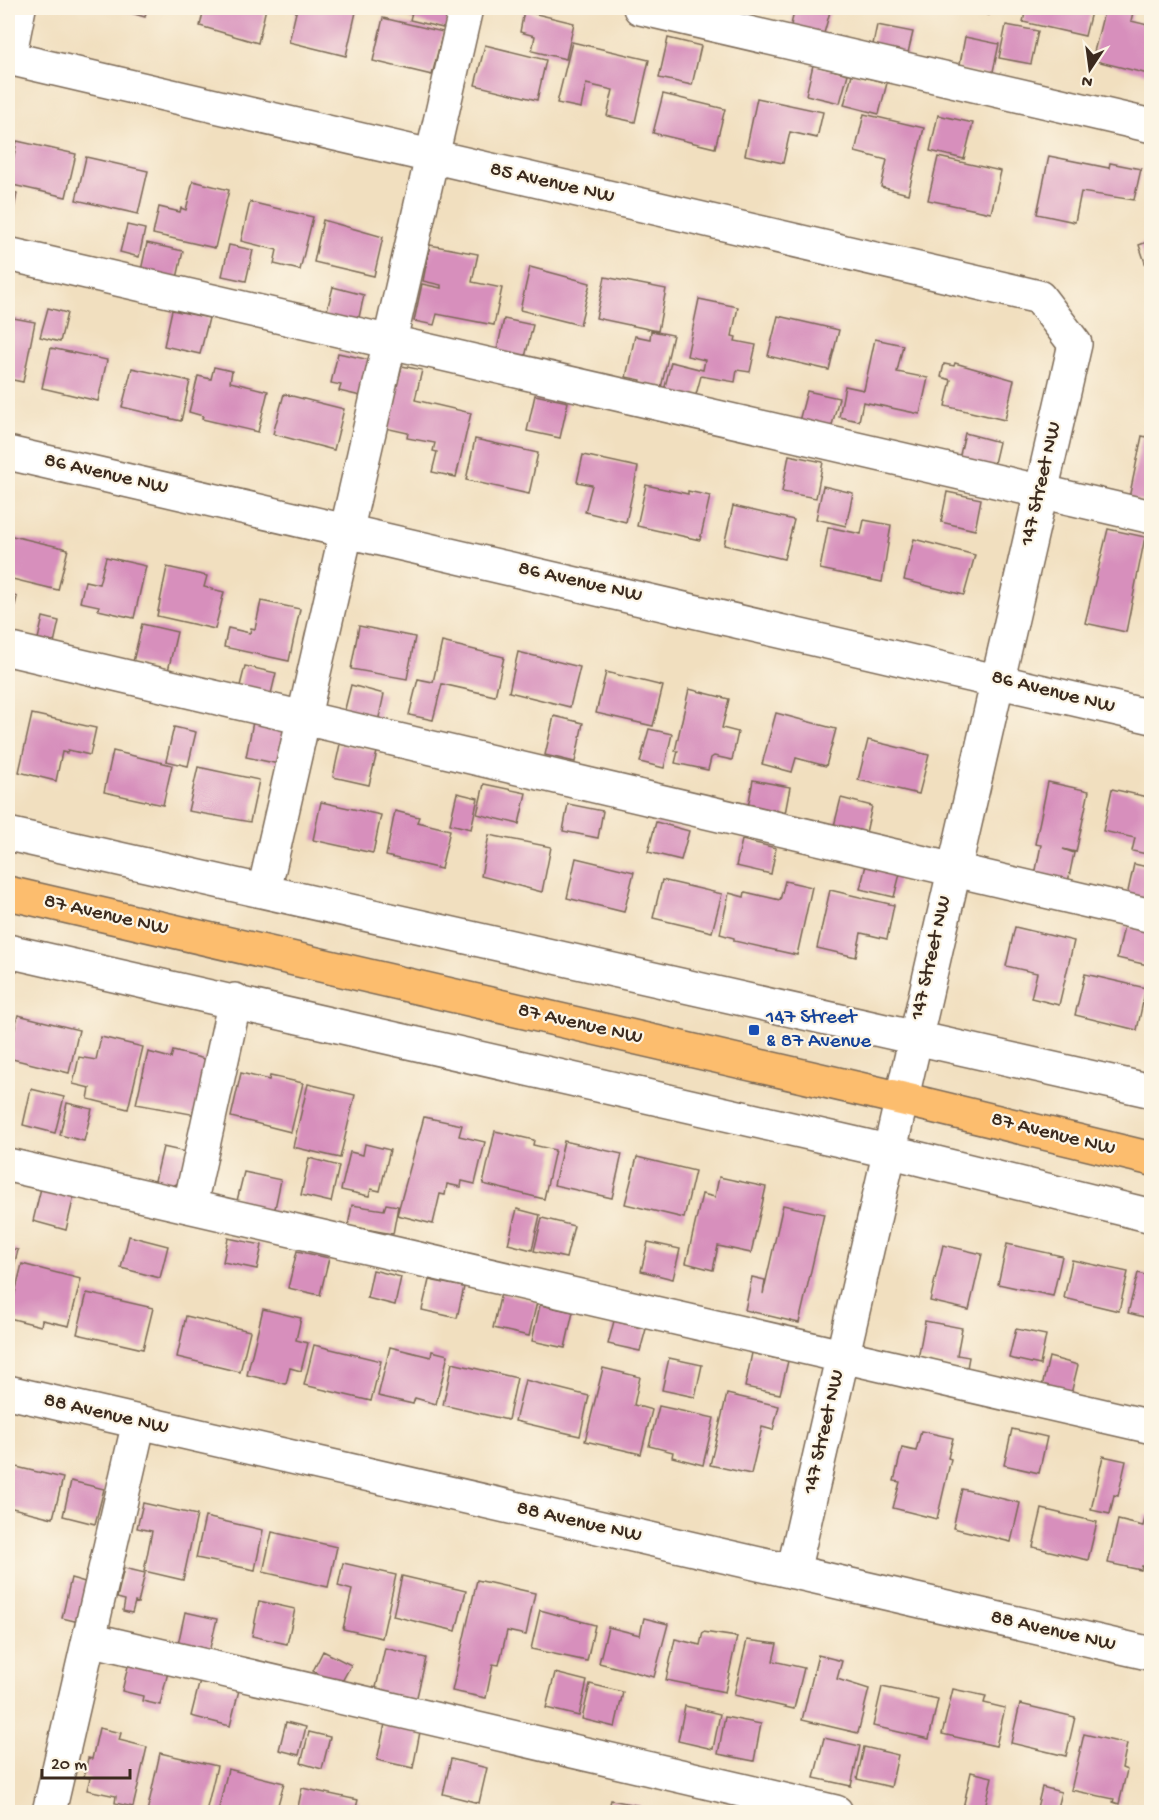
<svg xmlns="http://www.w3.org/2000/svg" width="1159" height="1820" font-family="'Gochi Hand',sans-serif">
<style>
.building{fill:#d78fbc}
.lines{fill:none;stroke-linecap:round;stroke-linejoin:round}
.minor-casing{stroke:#7b6956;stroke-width:36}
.major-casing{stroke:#7b6956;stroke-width:36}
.minor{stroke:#fff;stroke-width:33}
.major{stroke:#fcbd6e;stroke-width:33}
.transit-dot{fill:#1a4fb4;stroke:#fcf5e5;stroke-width:2}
.labels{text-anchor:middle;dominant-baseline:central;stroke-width:4.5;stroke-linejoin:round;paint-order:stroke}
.street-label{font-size:21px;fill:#3b2a1e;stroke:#fcf5e5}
.transit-label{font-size:21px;fill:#164399;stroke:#fcf5e5;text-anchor:start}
</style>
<rect width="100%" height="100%" fill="#fcf5e5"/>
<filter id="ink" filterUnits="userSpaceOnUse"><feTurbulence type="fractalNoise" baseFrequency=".0167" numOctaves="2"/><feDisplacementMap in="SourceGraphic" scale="12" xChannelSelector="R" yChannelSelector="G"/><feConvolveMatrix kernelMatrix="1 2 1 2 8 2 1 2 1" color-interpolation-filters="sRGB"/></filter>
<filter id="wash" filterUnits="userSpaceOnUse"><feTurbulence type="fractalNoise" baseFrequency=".008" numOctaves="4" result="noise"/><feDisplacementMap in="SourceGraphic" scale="24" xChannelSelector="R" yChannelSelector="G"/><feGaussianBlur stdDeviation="1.35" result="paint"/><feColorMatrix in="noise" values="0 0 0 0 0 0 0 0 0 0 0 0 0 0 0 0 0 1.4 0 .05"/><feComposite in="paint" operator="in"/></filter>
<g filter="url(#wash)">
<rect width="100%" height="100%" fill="#f1dfbf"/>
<g id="blocks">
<!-- building -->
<path class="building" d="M114,8H147L145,17Z
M204,8H266L258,43L200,26Z
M297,8H338L356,12L346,56L289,42Z
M413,8H452L447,29L410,20Z
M708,8H742L740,18Z
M795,8H831L823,37L790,29Z
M961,8H990L989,15Z
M1026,8H1092L1085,36L1023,22Z
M1105,8H1134L1131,21L1152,26V75L1092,60Z
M524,11L574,23L566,59L532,51L535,36L520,32Z
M383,18L443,32L432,75L373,61Z
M877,25L913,32L907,57L872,49Z
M1006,25L1038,31L1031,64L999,58Z
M965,37L999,44L992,76L959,69Z
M668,38L701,46L692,85L659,78Z
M572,42L649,60L635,122L607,116L613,90L586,84L581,108L557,103Z
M485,45L546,60L537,100L475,85Z
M813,65L848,74L840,103L806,95Z
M852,74L887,83L879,114L844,105Z
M663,94L725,109L715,148L653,133Z
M757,98L823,112L817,138L790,132L783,163L745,155Z
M864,114L924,128L908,194L881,187L887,160L855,152Z
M938,115L973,123L964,159L930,151Z
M17,141L76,154L66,197L8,184Z
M1049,156L1109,168L1110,163L1141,169L1134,200L1081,192L1075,222L1037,214Z
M86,157L148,171L138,214L76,200Z
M938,157L1001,171L991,213L928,200Z
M193,181L229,190L215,248L153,234L159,207L180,212L181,208L186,210Z
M8,191L17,193L11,225H8Z
M250,202L313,217L300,270L274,264L277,250L241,241Z
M323,220L383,237L374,276L314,262Z
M127,225L145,229L139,257L120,252Z
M1152,240V280H1151L1139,245Z
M147,243L183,251L176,283L140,275Z
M229,245L253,250L246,281L222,276Z
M430,245L478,254L472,282L502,288L494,325L437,314L434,325L414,321L422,284L441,288V285L423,281Z
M530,267L590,283L580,325L520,310Z
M605,277L666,289L658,331L596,318Z
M333,287L364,295L357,326L325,318Z
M699,299L738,307L732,336L736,337L735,341L756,345L750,372L737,370L735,382L701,376L694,402L663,395L671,362L703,370L705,360L687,356Z
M48,308L67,313L60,342L40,337Z
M172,310L209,318L200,354L164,346Z
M778,316L839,330L829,370L768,356Z
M8,317L35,322L23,382L8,379Z
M504,319L533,325L524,361L496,354Z
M651,331L673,335L661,388L640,383L641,380L626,377L635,336L650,339Z
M875,339L903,345L897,372L928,378L920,414L863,402L859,421L839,417L845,386L864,390Z
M51,348L107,360L98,401L42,388Z
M338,353L370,360L361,396L339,391L341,385L331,383Z
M955,363L1014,380L1005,420L945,406L951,380L941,377L944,364L954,366Z
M402,366L422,370L415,400L471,413L456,477L432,472L437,452L433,451L435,443L407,438L408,433L385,428Z
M214,367L232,371L230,382L268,391L258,432L202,419L203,416L189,412L198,376L211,379Z
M132,368L190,381L181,421L122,407Z
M807,391L839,398L830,433L798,425Z
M284,394L344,409L334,450L273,434Z
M535,395L568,402L560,438L527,431Z
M965,433L999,442L992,472L958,463Z
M1142,436L1152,438V503L1129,498Z
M475,439L538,453L529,494L466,480Z
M583,455L638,467L626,522L585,512L592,485L577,482Z
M789,455L823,462L816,498L782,492Z
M646,485L688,494V491L710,496L700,540L637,526Z
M823,486L853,493L846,526L816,519Z
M947,492L981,499L975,530L941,522Z
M733,506L794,520L784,559L724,545Z
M864,520L891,525L882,582L820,569L828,527L861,534Z
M1108,529L1145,537L1126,632L1085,623Z
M8,535L68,549L58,590L8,578Z
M914,539L975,555L964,595L904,580Z
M106,557L146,566L134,618L98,610L99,606L80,602L85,581L99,584Z
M167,567L207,576L204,587L224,592L215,629L157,616Z
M8,594L17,597L10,626L8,625Z
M261,601L300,609L289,661L224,647L228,628L250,633L251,628L255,629Z
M43,617L59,621L54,643L38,639Z
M142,624L177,632L168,671L133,662Z
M359,626L415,637L407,679L351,669Z
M442,642L504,657L495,696L442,684L433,720L409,715L418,679L433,682Z
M518,652L580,667L570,707L509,692Z
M245,666L276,673L271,694L240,686Z
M606,672L663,686L653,726L596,713Z
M351,685L384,694L378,722L344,713Z
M689,689L729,699L722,728L738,732L732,760L714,756L711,758L708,770L675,763L678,751H675Z
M776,713L836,729L826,766L796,758L792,772L762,764Z
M32,714L96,728L90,755L68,750L67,753L62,752L56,781L19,772Z
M554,716L583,723L575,762L545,755Z
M253,722L287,729L279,764L246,757Z
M8,727L13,728L8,751Z
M174,727L196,732L188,766L166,761Z
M649,729L672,734L664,768L640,762Z
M868,740L929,755L919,794L858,780Z
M340,744L377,752L369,785L333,777Z
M113,751L172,765L163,805L104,792Z
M198,767L259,780L250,822L188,811Z
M753,780L790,787L784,819L747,812Z
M1048,782L1089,791L1076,852L1063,849L1074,853L1068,882L1035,875L1041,845L1035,844Z
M484,784L526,793L519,824L477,814Z
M1112,789L1152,798V855L1132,851L1135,838L1103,831Z
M457,793L478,798L471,829L450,824Z
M841,798L872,806L865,837L833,830Z
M321,802L381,815L373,853L313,840Z
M568,804L603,811L598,838L563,831Z
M395,811L419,817L417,822L450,830L441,869L386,856Z
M656,822L689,831L681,860L648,852Z
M489,835L551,847L542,892L481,876Z
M742,840L776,848L771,874L736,866Z
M576,858L634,872L624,912L567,898Z
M1134,864L1152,868V901L1127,896Z
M866,865L900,874L894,897L860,889Z
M662,880L722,894L712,932L653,918Z
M785,881L812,887L797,955L734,941V938L720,934L729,893L744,897L745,892L780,900Z
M830,890L894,905L887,939L861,933L856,957L817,948Z
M1124,926L1152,932V966L1117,958Z
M1015,927L1074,941L1059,1005L1031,998L1037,973L1006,966Z
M1085,974L1146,988L1137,1030L1075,1015Z
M18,1015L79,1030L69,1073L8,1058Z
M101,1037L143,1047L128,1109L88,1099L90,1088L73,1084L79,1057L96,1060Z
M173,1051L209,1060L196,1115L136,1104L148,1052L171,1058Z
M241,1073L269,1080L270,1076L303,1083L291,1132L231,1117Z
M308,1084L355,1095L340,1158L293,1147Z
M31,1089L64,1097L55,1133L23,1125Z
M67,1103L92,1109L84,1141L60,1135Z
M424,1117L462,1125L459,1136L485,1142L475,1184L462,1181L461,1187L447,1184L445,1195L440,1194L433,1224L397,1215Z
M495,1131L534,1140L533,1145L555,1150L544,1199L483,1184Z
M564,1141L622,1154L612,1198L554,1185Z
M365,1144L390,1150L380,1191L371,1189L369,1196L341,1190L350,1152L363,1155Z
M163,1147L190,1153L184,1180L169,1188L154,1185Z
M637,1157L695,1171L684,1218L625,1204Z
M309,1158L339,1166L331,1202L301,1195Z
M244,1172L281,1180L274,1213L236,1205Z
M719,1177L766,1187L751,1253L718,1246L713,1270L686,1263L702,1194L715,1197Z
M41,1188L74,1196L66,1230L33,1221Z
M386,1204L398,1206L393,1234L348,1226L352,1205L384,1210Z
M783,1205L824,1214L799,1323L745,1310L752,1277L765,1280L763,1294Z
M517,1209L540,1215L532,1250L508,1244Z
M542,1218L574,1226L566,1258L534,1251Z
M129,1236L168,1246L160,1278L121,1268Z
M228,1238L262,1245L257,1269L223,1262Z
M648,1242L680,1249L673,1279L641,1271Z
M1007,1244L1062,1256L1053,1296L998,1284Z
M943,1245L982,1254L969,1310L930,1301Z
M8,1248L18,1250L8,1289Z
M297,1251L329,1258L320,1295L288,1288Z
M1072,1260L1128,1272L1119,1311L1064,1298Z
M22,1264L81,1279L69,1326L42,1320L41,1326L9,1318Z
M373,1270L401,1277L395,1305L367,1298Z
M1138,1273L1152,1277V1319L1128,1313Z
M429,1280L464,1287L457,1318L422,1310Z
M87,1293L153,1308L143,1349L77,1334Z
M501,1293L537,1302L529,1336L493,1328Z
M540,1305L573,1312L565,1348L532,1341Z
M263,1309L301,1318L296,1340L308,1343L301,1371L290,1368L286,1384L247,1375Z
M186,1316L250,1331L240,1372L177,1357Z
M614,1321L646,1329L640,1351L608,1344Z
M925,1321L962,1328L957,1355L969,1357L967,1368L918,1359Z
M1016,1329L1046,1335L1040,1365L1009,1358Z
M314,1345L381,1361L371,1401L304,1385Z
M390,1347L431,1357L432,1351L448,1355L436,1404L415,1398L413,1404L378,1396Z
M752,1353L788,1361L780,1394L745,1387Z
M1049,1357L1078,1365L1070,1398L1041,1391Z
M669,1358L702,1365L695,1397L662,1390Z
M452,1363L517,1378L508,1420L443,1405Z
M603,1368L640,1377L634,1405L652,1410L641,1454L585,1441Z
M525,1380L589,1396L580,1436L515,1421Z
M727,1394L779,1406L773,1430L762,1427L751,1474L710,1465Z
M659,1406L714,1418L703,1465L672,1457L673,1452L649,1446Z
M1012,1429L1047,1437L1039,1473L1004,1465Z
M921,1431L953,1438L948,1458L951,1459L937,1519L893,1508L900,1482L894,1481L902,1448L916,1451Z
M1103,1456L1126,1461L1118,1496L1114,1495L1110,1514L1091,1510Z
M8,1465L63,1478L53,1518L8,1507Z
M71,1481L104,1489L95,1524L63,1516Z
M962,1489L1020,1503L1011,1542L953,1528Z
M143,1503L197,1515L183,1580L144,1571L152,1531L137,1528Z
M1042,1509L1097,1522L1088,1560L1033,1547Z
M1146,1515L1152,1516V1568L1142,1566L1141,1570L1108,1563L1118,1520L1143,1526Z
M205,1517L263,1530L255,1570L196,1558Z
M272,1532L337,1547L328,1587L263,1572Z
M343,1563L396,1575L382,1638L343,1629L352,1590L338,1586Z
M124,1568L145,1573L138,1603L135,1602L132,1613L123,1611L125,1600L117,1598Z
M402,1576L466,1591L456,1631L393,1616Z
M71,1578L92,1584L83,1623L62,1618Z
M477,1580L535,1593L526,1635L507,1631L499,1665L493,1664L486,1698L452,1691Z
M259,1601L295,1609L287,1644L252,1636Z
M540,1610L595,1625L587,1661L531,1649Z
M185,1612L217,1619L208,1656L177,1649Z
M644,1618L668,1624L654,1677L599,1663L608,1627L640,1635Z
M703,1632L737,1637L725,1692L666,1680L675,1639L700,1645Z
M747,1640L777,1644L773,1661L804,1668L794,1709L734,1695Z
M385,1648L426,1658L416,1701L375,1692Z
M323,1651L351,1665L340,1685L313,1671Z
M818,1655L842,1661L837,1679L869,1689L858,1733L802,1720Z
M129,1662L168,1672L160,1705L142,1701L143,1696L122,1691Z
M555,1673L587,1681L579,1716L546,1708Z
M200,1680L239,1690L230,1726L191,1716Z
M590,1684L623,1692L615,1727L582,1719Z
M882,1687L938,1699L929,1739L873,1726Z
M953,1689L986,1696L984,1703L1005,1708L996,1746L942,1734Z
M1020,1704L1075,1717L1066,1756L1011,1743Z
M685,1706L720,1714L713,1749L678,1741Z
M725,1717L761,1724L754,1761L718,1754Z
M286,1722L306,1727L299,1755L279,1750Z
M385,1724L420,1732L413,1768L377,1760Z
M99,1728L121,1733L119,1740L147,1747L133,1807L115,1803L116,1796L87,1790L90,1778L84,1777L88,1758L92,1759Z
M309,1732L330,1737L322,1769L301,1763Z
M1084,1734L1127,1744L1122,1768L1127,1770L1119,1804L1113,1802L1114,1799L1071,1790Z
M824,1738L860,1746L851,1786L814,1778Z
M864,1747L898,1755L891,1787L857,1779Z
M160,1753L217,1766L206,1812H147Z
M451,1759L487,1768L479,1803L443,1794Z
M228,1769L284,1783L276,1812H218Z
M971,1772L992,1777L984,1812L963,1808Z
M1042,1787L1061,1792L1056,1812H1036Z
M302,1788L358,1800L355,1812H297Z
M611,1800L641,1806L639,1812H608Z"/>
</g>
</g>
<g filter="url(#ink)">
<use href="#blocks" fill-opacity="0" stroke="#7b6956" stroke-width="1.5"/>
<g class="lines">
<defs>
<path id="minor" d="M640,8L1152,126
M8,58L1039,297L1075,344L793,1572
M9,58L19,8
M8,254L1152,517
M8,453L1152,717
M8,649L1152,916
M8,834L1152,1091
M264,891L466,8
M8,951L888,1151L1152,1216
M8,1165L1152,1427
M190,1205L235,1000
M8,1392L1152,1654
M89,1639L836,1812
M49,1812L139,1422"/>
<path id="major" d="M8,893L903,1099L1152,1159"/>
</defs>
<!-- minor casing -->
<use href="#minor" class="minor-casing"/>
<!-- major casing -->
<use href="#major" class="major-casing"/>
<!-- minor -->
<use href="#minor" class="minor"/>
<!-- major -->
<use href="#major" class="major"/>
</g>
</g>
<!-- markers -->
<rect class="transit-dot" x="748" y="1024" width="12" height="12" rx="3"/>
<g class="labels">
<!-- street labels -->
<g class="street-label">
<text transform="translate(552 184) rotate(13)">85 Avenue NW</text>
<text transform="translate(106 475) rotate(13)">86 Avenue NW</text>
<text transform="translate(1042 484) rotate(-77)">147 Street NW</text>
<text transform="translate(580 583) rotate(13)">86 Avenue NW</text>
<text transform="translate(1053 693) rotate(14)">86 Avenue NW</text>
<text transform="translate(106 916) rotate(13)">87 Avenue NW</text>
<text transform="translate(932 958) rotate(-77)">147 Street NW</text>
<text transform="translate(580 1025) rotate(13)">87 Avenue NW</text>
<text transform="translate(1053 1135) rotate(14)">87 Avenue NW</text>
<text transform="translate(106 1415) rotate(13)">88 Avenue NW</text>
<text transform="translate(825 1432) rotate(-77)">147 Street NW</text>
<text transform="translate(579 1523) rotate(13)">88 Avenue NW</text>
<text transform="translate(1053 1632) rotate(13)">88 Avenue NW</text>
</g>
<!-- transit labels -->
<g class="transit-label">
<text x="766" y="1018">147 Street<tspan x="766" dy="24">&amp; 87 Avenue</tspan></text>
</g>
</g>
<!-- margin -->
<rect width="1159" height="1820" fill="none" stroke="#fcf5e5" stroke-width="30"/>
<!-- north arrow -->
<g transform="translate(1090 69) rotate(193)" stroke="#fcf5e5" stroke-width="4.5" paint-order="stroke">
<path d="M0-4.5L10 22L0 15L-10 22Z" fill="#3b2a1e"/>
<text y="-9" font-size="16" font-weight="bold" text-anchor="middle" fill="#3b2a1e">N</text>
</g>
<!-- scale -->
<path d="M42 1769v9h88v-9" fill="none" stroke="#3b2a1e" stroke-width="3"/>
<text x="51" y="1769" font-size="18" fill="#3b2a1e" stroke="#fcf5e5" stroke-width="4.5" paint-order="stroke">20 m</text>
</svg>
